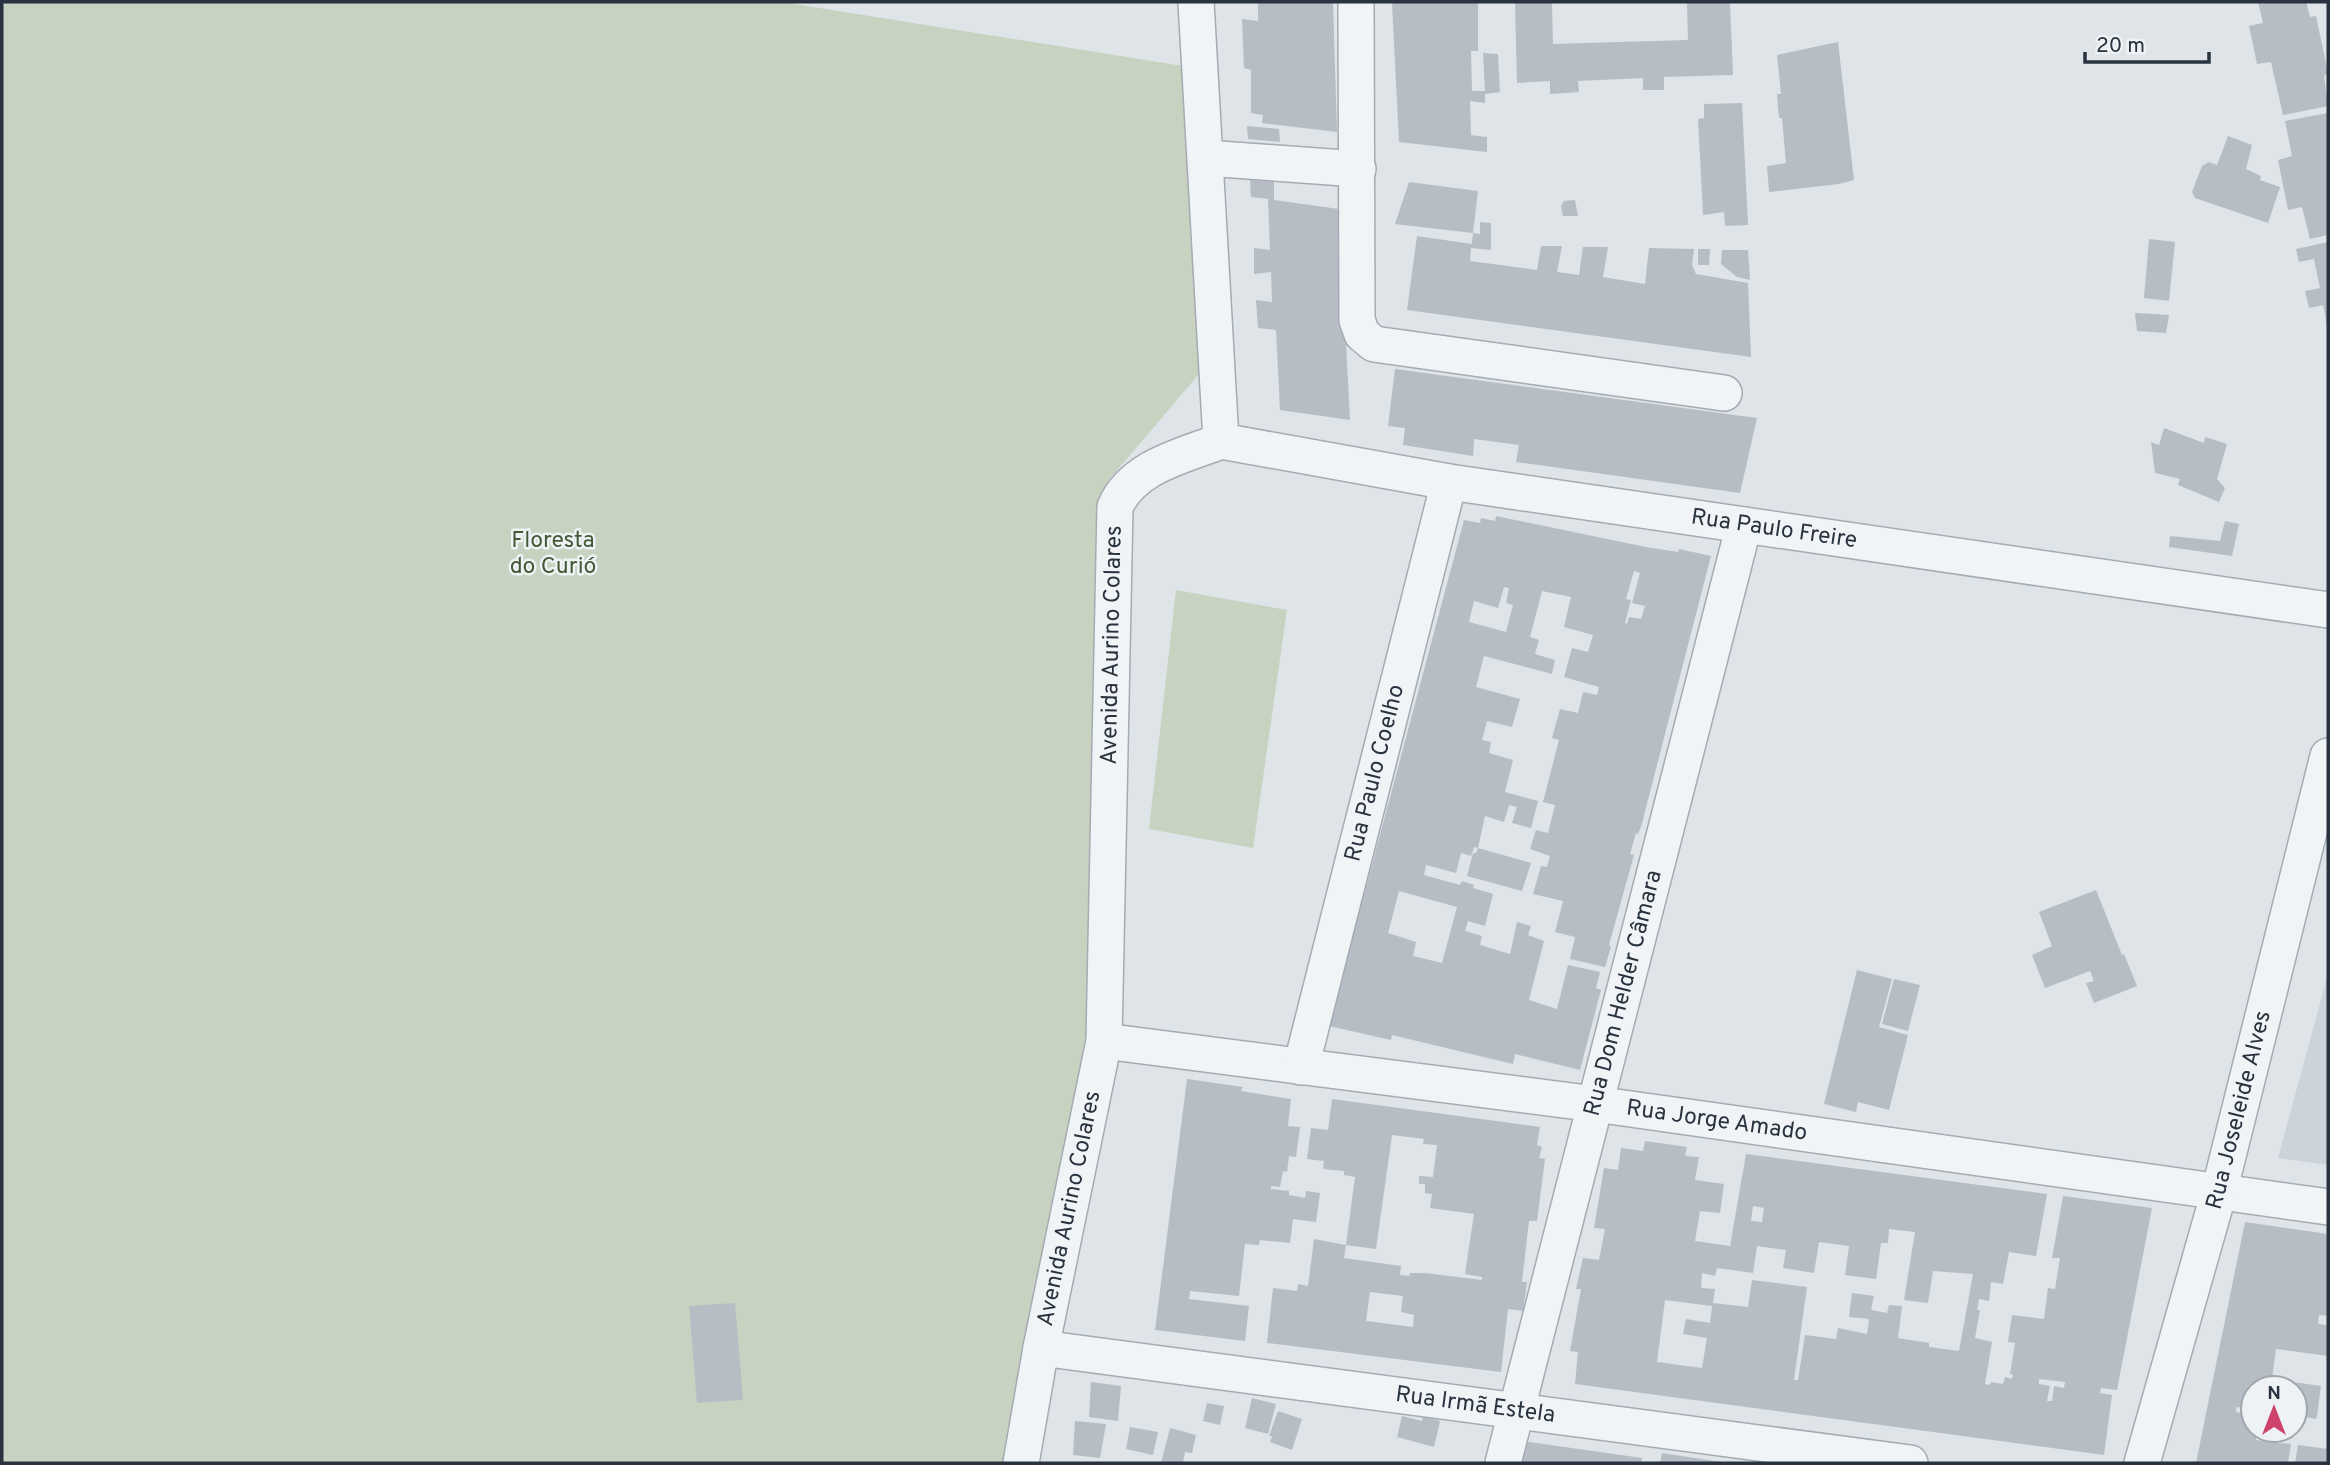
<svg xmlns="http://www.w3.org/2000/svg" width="2330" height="1465" font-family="Overpass,sans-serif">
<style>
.built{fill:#ccd3da}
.green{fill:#c7d2c0}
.building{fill:#b6bdc5;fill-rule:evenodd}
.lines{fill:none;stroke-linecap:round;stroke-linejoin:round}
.street-casing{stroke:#a4abb2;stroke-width:38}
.street{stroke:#f1f4f6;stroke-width:35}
.labels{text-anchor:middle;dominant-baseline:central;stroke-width:5;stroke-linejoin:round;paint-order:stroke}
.street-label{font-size:23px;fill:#28333f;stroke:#eef2f5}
.park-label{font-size:23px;fill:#425a35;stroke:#eef2f5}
</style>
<rect width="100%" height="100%" fill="#dee4e8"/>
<!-- built -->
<path class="built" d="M2328,974V1165L2278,1158Z"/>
<!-- green -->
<path class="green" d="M2,2H782L1189,67L1199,374L1108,481L1092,1061L1030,1463H2Z
M1176,590L1287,610L1253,848L1149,829Z"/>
<!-- building -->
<path class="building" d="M1258,2H1333L1337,132L1262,123L1263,115L1251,113V70L1244,68L1242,19L1258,21Z
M1392,2H1478V51H1471L1472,91H1485L1483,53L1498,54L1500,92L1485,94V103L1470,101L1471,135L1487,137V152L1399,142Z
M1515,2H1552L1553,44L1688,40L1687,2H1730L1733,75L1664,77V90H1643V78L1578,81L1579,92L1550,94V81L1517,83Z
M2258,2H2306L2310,17L2316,16L2328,73L2324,76L2328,106L2283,115L2271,62L2257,64L2249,26L2263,23Z
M1838,42L1854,180L1839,184L1769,192L1767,166L1786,163L1782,118H1779L1777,94H1781L1777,55Z
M1742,103L1748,225L1725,226L1724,212L1703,215L1698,119L1704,118V104Z
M2328,113V235L2310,239L2302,207L2288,210L2278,160L2292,156L2285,121Z
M1247,126L1279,129L1280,142L1248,139Z
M2228,136L2252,145L2246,169L2261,176L2260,180L2280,187L2268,223L2195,198L2192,192L2202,166L2209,162L2217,165Z
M1250,180L1274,182V200L1339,209L1350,420L1280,410L1276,330L1258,328L1256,300L1272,302L1271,272L1254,274V248L1270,250L1268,199L1251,197Z
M1409,182L1478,191L1473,233L1395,224Z
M1575,200L1578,216H1563L1561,206L1564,201Z
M1480,222L1491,223V250L1471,248L1470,261L1537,270L1541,246H1562L1557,272L1579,275L1583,247H1608L1603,277L1645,284L1649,248L1694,249L1692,265L1696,274L1748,283L1751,357L1407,310L1417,236L1472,244L1473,233L1480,234Z
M2149,239L2175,242L2169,301L2144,298Z
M2328,242V325H2327L2323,305L2309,308L2305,291L2320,288L2314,259L2299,262L2296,249Z
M1698,249H1710L1709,265H1698Z
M1722,250H1748L1750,280L1737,277L1721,264Z
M2135,313L2169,315L2166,333L2137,331Z
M1395,369L1757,418L1740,493L1516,462L1519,445L1474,439L1473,456L1403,445L1405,428L1388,426Z
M2164,428L2204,443L2205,437L2227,444L2217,479L2225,488L2219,502L2178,485L2180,479L2155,473L2151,442L2159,445Z
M1496,516L1646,547L1678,552L1679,549L1711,556L1641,827L1638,834L1636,833L1630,854L1634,855L1609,945L1611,947L1605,967L1570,959L1575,937L1555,932L1563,901L1533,894L1541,866L1547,867L1550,856L1530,849L1536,830L1548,833L1555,805L1543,802L1559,740L1552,738L1560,709L1578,713L1583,692L1597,695L1599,687L1564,677L1572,648L1588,652L1593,635L1564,627L1571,597L1542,591L1530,637L1539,640L1535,654L1555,660L1552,674L1484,656L1476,687L1520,699L1512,727L1487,721L1482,740L1491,742L1489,753L1513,760L1505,792L1538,801L1531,828L1512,823L1517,807L1509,805L1504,822L1485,816L1478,848L1474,847L1471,856L1461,853L1456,873L1426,865L1424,875L1460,885L1462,881L1474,885L1473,888L1493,894L1485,926L1468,921L1465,931L1482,936L1480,945L1510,954L1517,922L1531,926L1528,935L1544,941L1529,1000L1557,1009L1568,965L1600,972L1596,988L1601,990L1580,1070L1515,1054L1513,1064L1392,1035L1391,1040L1329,1026L1464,520L1480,523L1481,518L1495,521ZM1634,571L1640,573L1632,603L1645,606L1641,619L1629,617L1627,624L1625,623L1631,600L1626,599ZM1504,587L1509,588L1506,603L1513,605L1506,632L1469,622L1474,601L1498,608ZM1399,891L1457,907L1442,963L1413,956L1416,942L1388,933Z
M2225,521L2239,524L2232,556L2169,547L2170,536L2220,541Z
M1478,848L1531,863L1522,891L1467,876L1473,853H1476Z
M2096,890L2122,955L2124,954L2137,986L2094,1003L2086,983L2094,981L2090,971L2045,988L2032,955L2052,946L2039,912Z
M1857,970L1892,979L1879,1027L1908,1035L1889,1110L1858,1102L1856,1112L1824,1104Z
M1894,979L1920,985L1908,1031L1882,1024Z
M1187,1079L1243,1087L1241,1091L1291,1099L1288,1126L1300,1127L1296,1157L1289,1156L1287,1172L1283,1171L1280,1187L1271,1186V1189L1289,1191V1195L1305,1198L1306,1191L1320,1193L1316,1222L1293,1219L1290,1243L1260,1240L1259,1245L1245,1244L1239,1296L1190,1291L1189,1299L1249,1306L1245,1341L1155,1330Z
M1332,1099L1540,1127L1537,1145L1542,1147L1539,1158L1545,1159L1537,1221H1529L1522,1282H1527L1523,1311L1508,1309L1501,1372L1267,1343L1273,1288L1297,1291L1298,1284L1308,1286L1314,1239L1346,1245L1355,1177L1344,1175V1171L1323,1169L1324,1161L1307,1159L1311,1128L1328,1130ZM1392,1135L1424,1139L1423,1144L1437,1145L1433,1177L1419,1176V1184H1425V1193L1432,1194L1430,1208L1474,1214L1465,1274L1482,1277V1280L1425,1273H1410L1409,1276L1400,1275L1401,1266L1344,1258L1346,1245L1376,1249ZM1370,1292L1403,1296L1401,1312L1414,1315L1413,1327L1366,1321Z
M1645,1141L1687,1147L1685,1156L1699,1157L1695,1180L1724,1184L1720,1213L1700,1211L1695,1241L1730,1246L1746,1154L2047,1194L2036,1256L2009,1252L2003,1284L1991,1282L1989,1301L1979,1299L1977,1310H1980L1975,1338L1992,1342L1985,1384L1990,1385L1991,1382L2003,1384L2005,1377L2012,1379L2013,1375L2010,1374L2015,1343L2008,1342L2012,1315L2044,1319L2048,1288L2055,1289L2060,1258H2052L2063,1196L2152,1208L2117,1390L2101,1388L2100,1393L2112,1395L2104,1455L1575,1384L1578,1352L1570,1351L1581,1289H1576L1583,1258L1599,1260L1605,1229L1594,1228L1604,1168L1618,1170L1621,1148L1643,1151ZM1753,1206L1764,1208L1762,1222L1751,1221ZM1889,1229L1915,1232L1904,1300L1928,1303L1933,1271L1973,1274L1959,1351L1929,1347V1343L1898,1338L1902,1306L1889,1305L1887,1313L1871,1310L1874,1296L1852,1293L1849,1317L1869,1319L1867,1334L1838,1328L1836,1339L1805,1335L1798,1380H1794L1807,1287L1752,1280L1748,1307L1713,1303L1715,1289L1701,1288L1702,1273L1715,1276L1717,1268L1753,1273L1757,1246L1786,1250L1783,1268L1814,1273L1819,1242L1849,1246L1845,1275L1876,1279L1881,1243H1888ZM1665,1300L1712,1306L1710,1323L1686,1319L1683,1334L1707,1338L1702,1368L1657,1362ZM2039,1379L2065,1382L2064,1388L2054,1386L2052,1401H2047L2050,1386L2039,1384Z
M2245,1222L2328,1234V1316L2319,1315L2318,1324L2328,1325V1356L2276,1349L2272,1379L2321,1386L2317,1416L2316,1419L2295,1415V1388H2253V1409L2236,1407V1412L2253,1416V1430H2258L2256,1440L2291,1444L2288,1463H2196Z
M735,1303L743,1400L697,1403L689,1306Z
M1091,1382L1121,1386L1118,1421L1089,1417Z
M1252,1398L1276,1404L1268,1434L1245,1428Z
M1207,1403L1224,1406L1220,1425L1203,1421Z
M1278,1411L1302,1419L1292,1450L1270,1442L1272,1436H1269Z
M1402,1416L1422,1421L1423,1416L1440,1421L1434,1447L1397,1437Z
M1075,1421L1106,1424L1100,1458L1073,1455Z
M1130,1427L1158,1432L1153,1455L1126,1449Z
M1170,1428L1196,1435L1192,1453L1185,1452L1183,1463H1161Z
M1522,1441L1642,1458L1641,1463H1518Z
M2298,1445L2328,1449V1463H2295Z
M1662,1453L1722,1462V1463H1660Z"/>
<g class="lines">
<defs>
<g id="street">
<path d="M1356,2L1357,320L1362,334L1374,344L1724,393"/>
<path d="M1206,158L1358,169"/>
<path id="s1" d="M1221,441L1449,482L2328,610"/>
<path id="s2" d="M1104,1041L1595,1104L2328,1207"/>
<path id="s3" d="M1301,1067L1449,482"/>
<path id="s4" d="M1041,1348L1910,1463"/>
<path id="s5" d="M1021,1463L1041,1348L1104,1041L1115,507C1133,466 1183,456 1221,441L1196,2"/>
<path id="s6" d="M1503,1463L1744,525"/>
<path id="s7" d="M2142,1463L2219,1192L2328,756"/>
</g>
</defs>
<!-- street casing -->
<use href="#street" class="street-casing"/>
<!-- street -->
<use href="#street" class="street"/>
</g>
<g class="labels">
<!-- street labels -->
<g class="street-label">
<text stroke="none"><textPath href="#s1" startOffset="560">Rua Paulo Freire</textPath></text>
<text stroke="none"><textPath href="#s5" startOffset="826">Avenida Aurino Colares</textPath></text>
<text stroke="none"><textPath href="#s3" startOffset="303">Rua Paulo Coelho</textPath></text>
<text stroke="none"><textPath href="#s6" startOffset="485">Rua Dom Helder Câmara</textPath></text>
<text stroke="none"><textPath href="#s7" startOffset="366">Rua Joseleide Alves</textPath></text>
<text stroke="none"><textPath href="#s2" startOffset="618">Rua Jorge Amado</textPath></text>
<text stroke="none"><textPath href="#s5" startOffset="259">Avenida Aurino Colares</textPath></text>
<text stroke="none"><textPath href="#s4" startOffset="438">Rua Irmã Estela</textPath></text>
</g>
<!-- park labels -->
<g class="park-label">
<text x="553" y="541">Floresta<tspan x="553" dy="26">do Curió</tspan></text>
</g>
</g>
<!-- border -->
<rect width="2330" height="1465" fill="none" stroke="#28333f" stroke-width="7"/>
<!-- north arrow -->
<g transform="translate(2274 1409)"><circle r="33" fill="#eef2f5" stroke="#9fa6ac" stroke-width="2"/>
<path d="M0-5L12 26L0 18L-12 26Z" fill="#cd436c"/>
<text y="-10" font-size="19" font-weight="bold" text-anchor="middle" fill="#28333f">N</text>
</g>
<!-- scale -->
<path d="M2085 52v10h124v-10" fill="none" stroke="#28333f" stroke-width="3.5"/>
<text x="2096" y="52" font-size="21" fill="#28333f" stroke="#eef2f5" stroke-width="5" paint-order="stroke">20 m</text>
</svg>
